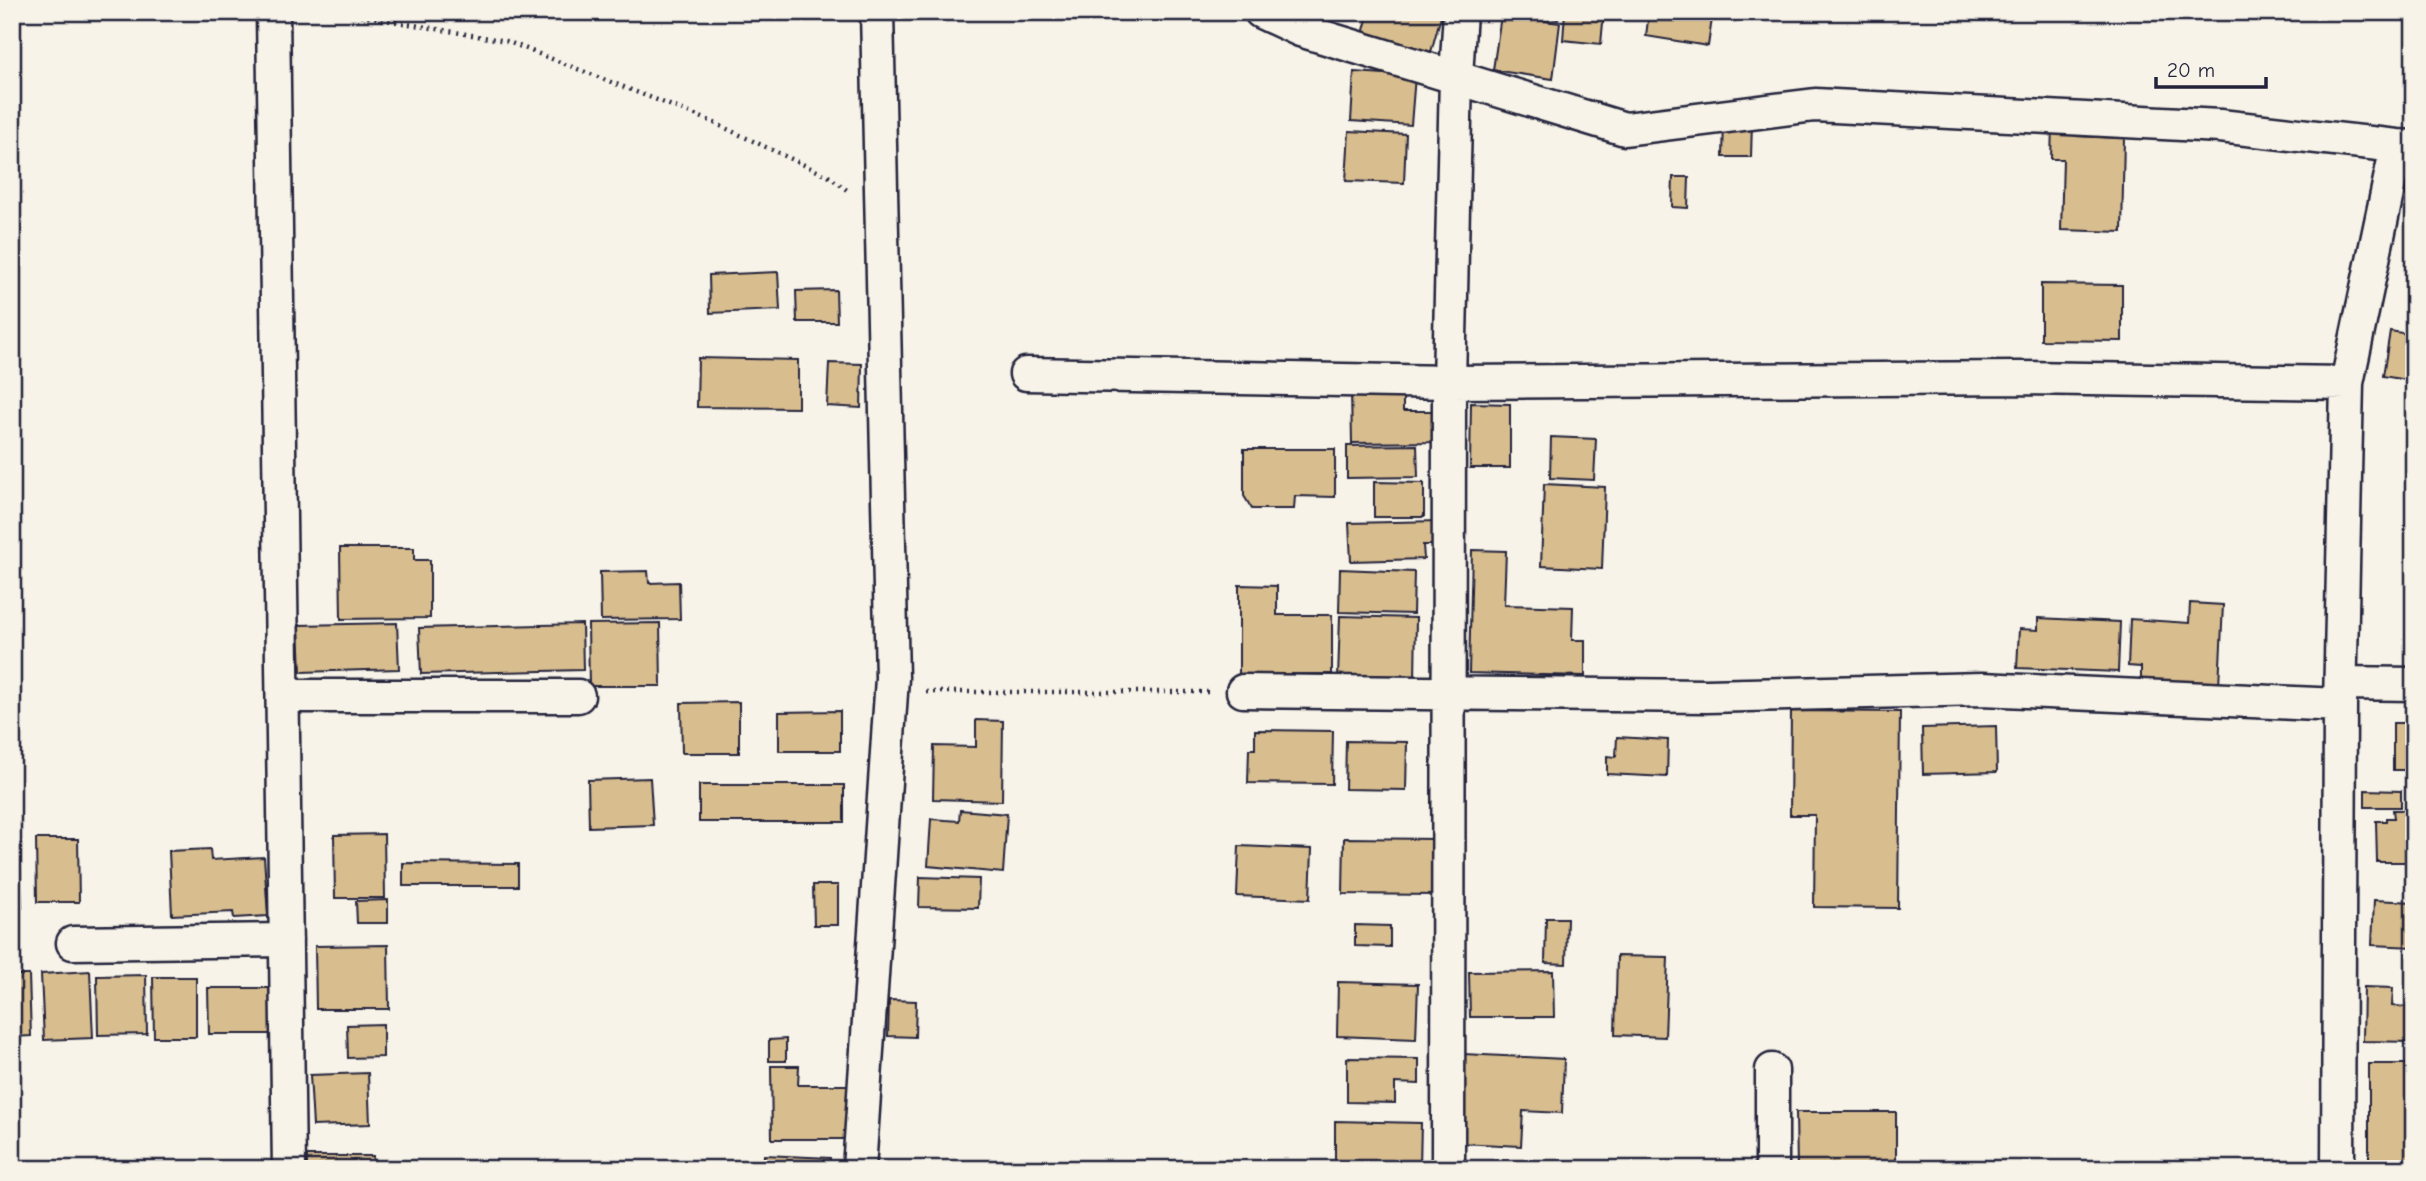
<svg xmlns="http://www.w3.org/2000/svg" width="2426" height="1181" font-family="'Comic Neue',sans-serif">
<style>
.building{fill:#d8bd8e;stroke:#22223b;stroke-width:2}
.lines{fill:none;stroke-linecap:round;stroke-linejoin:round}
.minor-casing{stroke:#22223b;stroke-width:37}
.path{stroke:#22223b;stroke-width:4.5;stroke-dasharray:2 5;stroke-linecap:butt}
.minor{stroke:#f7f3e8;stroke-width:32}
</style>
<rect width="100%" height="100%" fill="#f7f3e8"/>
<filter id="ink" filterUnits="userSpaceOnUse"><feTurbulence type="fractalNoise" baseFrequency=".0143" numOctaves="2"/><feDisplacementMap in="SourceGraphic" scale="14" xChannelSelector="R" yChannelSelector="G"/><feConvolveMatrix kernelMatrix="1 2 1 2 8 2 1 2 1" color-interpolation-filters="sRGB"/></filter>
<g filter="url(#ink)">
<!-- building -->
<path class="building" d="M1342,12H1442L1431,52L1363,34L1367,19Z
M1497,12H1559L1558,19Z
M1565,12H1604L1601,44L1563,40Z
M1649,12H1713L1708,46L1646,36Z
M1501,15L1560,23L1553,79L1493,70Z
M1354,72L1415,76L1411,125L1351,121Z
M1724,121L1752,122L1751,157H1723Z
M2052,125L2076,126V136L2124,138L2122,232L2061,230L2063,159H2051Z
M1349,131L1406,134L1404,183L1346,181Z
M1673,177H1689L1688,208L1672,207Z
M778,272L780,310L710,313L709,275Z
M2041,284L2122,285V341L2041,340Z
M836,290L837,322H797L796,291Z
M2390,331L2414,335V373L2412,381L2383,376Z
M698,358L798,360V408L697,407Z
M829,363L862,364L861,408L827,406Z
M1351,390H1403V411H1439V442L1352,443Z
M1471,403L1510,404V468H1470Z
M1551,437L1596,439L1594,480L1550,478Z
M1417,445L1418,477L1347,478V446Z
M1244,449H1335V497L1295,496L1294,509H1252L1244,496Z
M1374,482L1424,483V517H1374Z
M1544,484L1605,487L1602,569L1541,566Z
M1439,521L1440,545H1423L1424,559L1351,561L1349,523Z
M340,548H414V560H430V618L341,619Z
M1472,550L1506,551L1504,605L1573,607L1572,640H1585V676L1469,673Z
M1340,569L1414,572L1413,614L1339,612Z
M648,571L649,583L679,582L680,619L601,620L600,572Z
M1239,585L1277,586V615H1332V674H1239Z
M2190,603L2223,605L2219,685L2141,681V667L2128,666L2130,619L2189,623Z
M1340,616L1416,618L1415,681L1338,679Z
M2038,618L2120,622L2118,672L2017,668L2019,629L2038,630Z
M397,623L399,669L301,672L299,625Z
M660,623L661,686H589L588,624Z
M582,624L583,670L421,674L419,628Z
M739,702V753H682L681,703Z
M840,711V751H779V712Z
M1791,711L1900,712L1898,908L1814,907L1815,815H1790Z
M976,720L1003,721L1002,801L933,799L934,746L976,747Z
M2393,723H2414V770H2393Z
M1996,726L1997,772L1923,774L1922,728Z
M1255,730L1333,731L1332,784L1248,783L1249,749H1255Z
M1617,737L1668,740L1667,777L1607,774V756L1616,757Z
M1346,741L1407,742L1406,790L1345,789Z
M650,778L653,825L589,827L588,780Z
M699,785H844V822H699Z
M2365,790L2401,791V807H2365Z
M960,810L1007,814L1003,873L928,866L931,819L959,821Z
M2393,810H2414V862H2377L2376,821H2386V818H2394Z
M384,834L385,898H335L334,835Z
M1344,838L1437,839L1436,895L1343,894Z
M36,839H78L79,902H37Z
M12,840H19L22,908L12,909Z
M1239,846L1312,849L1310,899L1237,896Z
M210,849L211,860L264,857L268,916L234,918L233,912L172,915L169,851Z
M403,863L518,864V886H403Z
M920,877L979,879L978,908L919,907Z
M813,885H838V925H814Z
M388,900V923H357L356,901Z
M2374,900L2414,902V947L2372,945Z
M1546,918H1567L1566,964L1545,963Z
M1355,925L1390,926V947L1355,946Z
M388,945L389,1009H316L315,946Z
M1617,956L1668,957L1665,1037L1615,1035Z
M90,971L93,1038L44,1040L41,974Z
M1553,971L1554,1017H1470L1469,972Z
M12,975H29L31,1036L12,1037Z
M146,975L147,1034L98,1035L97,976Z
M153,977H196V1037H154Z
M1338,982L1418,984L1416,1039L1337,1036Z
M2364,987L2393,988L2392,1006L2411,1007V1042L2363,1041Z
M208,988H270V1034H209Z
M889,1000L916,1001L915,1037L888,1036Z
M383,1024V1057L348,1058L347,1025Z
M786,1039V1061H769V1040Z
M1463,1054L1564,1059L1562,1113L1523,1111L1521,1146L1460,1143Z
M1347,1058L1419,1059V1084L1395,1083V1103L1347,1102Z
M2369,1064H2414V1169H2369Z
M771,1066H799L798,1085H848V1139H772Z
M368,1073L370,1124L313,1126L310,1075Z
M1796,1112H1896V1169H1797Z
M1335,1121L1421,1123L1420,1167H1335Z
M764,1155L830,1158L829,1169H763Z
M307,1156H373V1169H307Z"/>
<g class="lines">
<defs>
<path id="minor" d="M273,12L289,1169
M1261,12L1300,30L1625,129L1815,105L2220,126L2397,146
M1026,374L1449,382L2018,378L2347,383
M2341,683L2414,684
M1243,691L1707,696L1982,689L2340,705
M283,696H578
M73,943L286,940
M1772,1070V1169
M859,1169L892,678L877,12
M1448,1169L1449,382L1456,76L1460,12
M2338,1169L2340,705L2347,383L2397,146L2414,147"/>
</defs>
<!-- minor casing -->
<use href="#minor" class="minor-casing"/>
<!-- path -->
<path class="path" d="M340,12L506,41L708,120L830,177L848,191
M926,692H1211"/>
<!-- minor -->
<use href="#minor" class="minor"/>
</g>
</g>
<!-- margin -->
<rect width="2426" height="1181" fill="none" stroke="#f7f3e8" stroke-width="42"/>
<rect x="21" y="21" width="2384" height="1139" fill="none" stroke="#22223b" stroke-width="2.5" filter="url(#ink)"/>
<!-- scale -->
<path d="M2156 77v10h110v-10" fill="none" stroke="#22223b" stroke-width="3.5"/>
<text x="2167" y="77" font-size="21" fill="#22223b" stroke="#f7f3e8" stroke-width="5" paint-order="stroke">20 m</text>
</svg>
